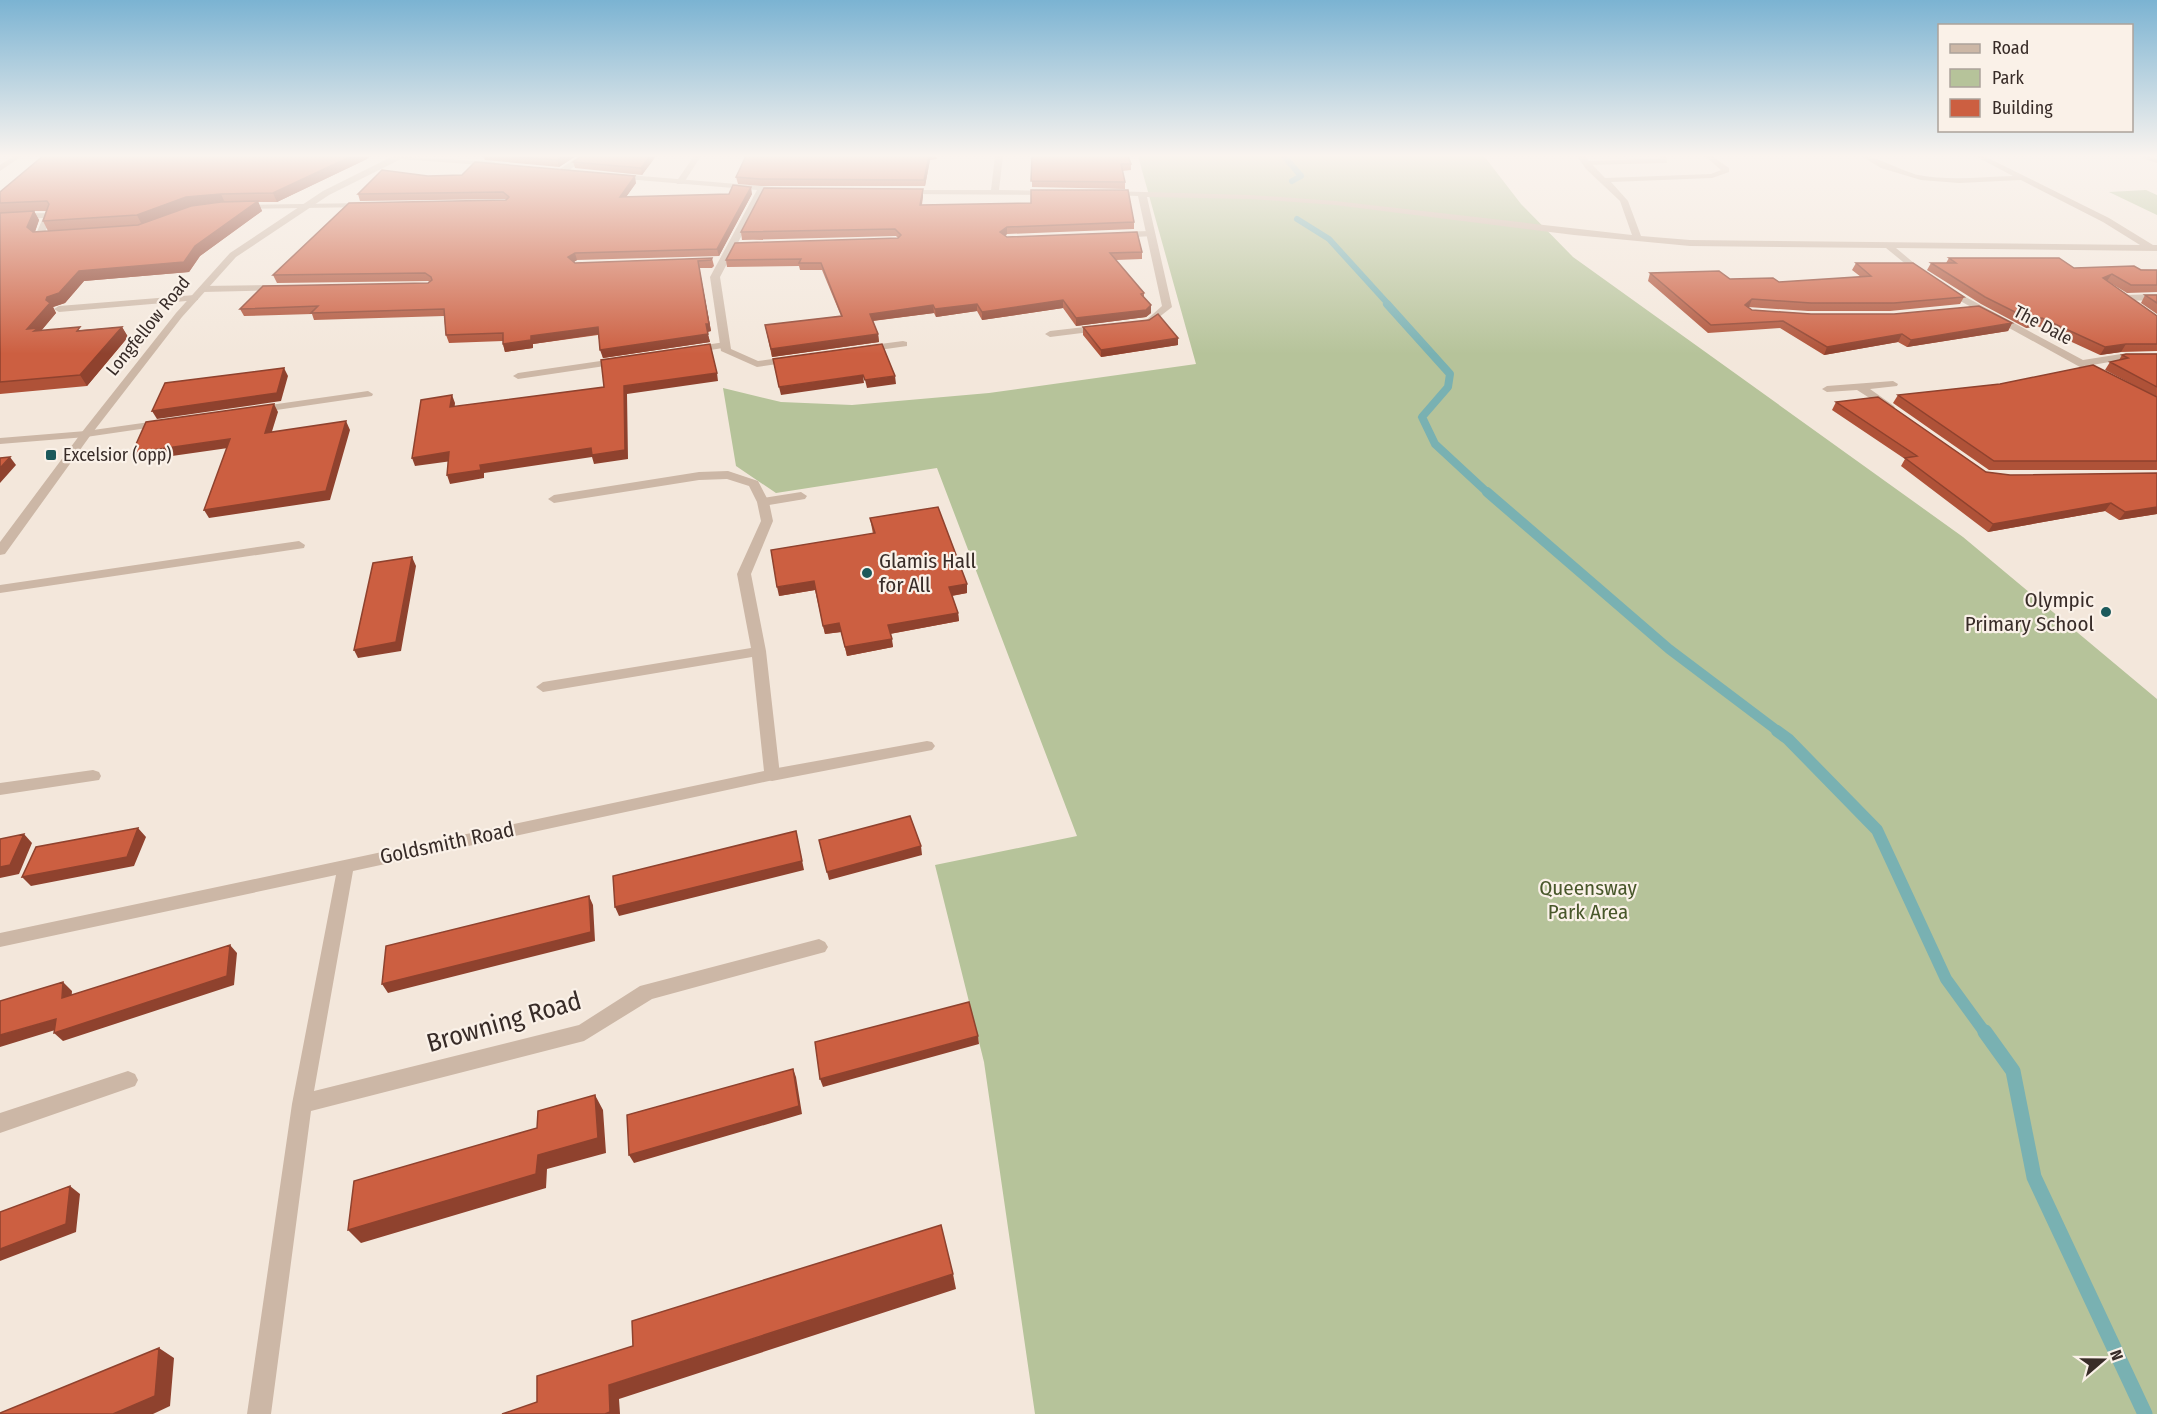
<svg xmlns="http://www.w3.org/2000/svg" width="2157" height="1414" font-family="'Fira Sans Condensed',sans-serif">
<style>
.green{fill:#b6c39a}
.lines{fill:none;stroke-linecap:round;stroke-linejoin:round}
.stream-far4{stroke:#79b1b2;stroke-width:6}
.stream-far3{stroke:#79b1b2;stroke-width:8}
.stream-far2{stroke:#79b1b2;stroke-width:10}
.stream-far1{stroke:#79b1b2;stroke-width:12}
.stream{stroke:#79b1b2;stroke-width:15}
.lane{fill:#ccb7a6;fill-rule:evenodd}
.street{fill:#ccb7a6;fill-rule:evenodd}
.wall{fill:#af5238;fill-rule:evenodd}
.shaded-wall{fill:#8f422e}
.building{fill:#cc5f41;stroke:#8f422e;stroke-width:1.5}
.poi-dot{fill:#1b595b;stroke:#faf1e8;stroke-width:2}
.labels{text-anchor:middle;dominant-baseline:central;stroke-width:4.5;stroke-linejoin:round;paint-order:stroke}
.far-street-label{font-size:18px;fill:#382c28;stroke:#faf1e8}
.far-poi-label{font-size:18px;fill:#382c28;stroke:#faf1e8;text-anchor:start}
.poi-label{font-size:21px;fill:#382c28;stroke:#faf1e8;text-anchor:start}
.street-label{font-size:21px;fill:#382c28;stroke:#faf1e8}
.park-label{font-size:21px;fill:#48572a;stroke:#faf1e8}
.near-street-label{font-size:26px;fill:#382c28;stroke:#faf1e8}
</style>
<rect width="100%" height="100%" fill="#f3e7db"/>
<!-- green -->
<path class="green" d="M1138,156H1484L1521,204L1573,257L1963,537L2157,699V1414H1035L984,1062L935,865L1077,836L937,468L776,493L736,466L723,388L781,402L852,405L989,393L1196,364Z
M2146,190L2157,195V215L2109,192Z"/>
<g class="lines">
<!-- stream-far4 -->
<path class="stream-far4" d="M1284,156L1301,176L1292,181
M1297,219L1329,239L1389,305"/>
<!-- stream-far3 -->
<path class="stream-far3" d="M1387,304L1450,374L1448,387L1422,417L1435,444L1489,494"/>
<!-- stream-far2 -->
<path class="stream-far2" d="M1487,492L1669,649L1779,732"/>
<!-- stream-far1 -->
<path class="stream-far1" d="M1777,731L1788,739L1877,830L1946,979L1986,1034"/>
<!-- stream -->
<path class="stream" d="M1985,1032L2013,1071L2034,1177L2145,1414"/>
<!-- lane -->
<path class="lane" d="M579,156H587L566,173H560V169Z
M694,156H701L683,184H677L676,182Z
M1660,156H1666L1667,163L1585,165L1581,163L1585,161L1660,159Z
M364,203L368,205L367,207L241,209L237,207L241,205Z
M52,213L45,233H56V237C50,238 39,240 35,236L43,218L0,220V214Z
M1150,231L1154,234L1153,236L1117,238L1113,235L1117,232Z
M281,285L286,288L284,290L203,292L198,289L203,286Z
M195,295L198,296V300L59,312L54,309L59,306Z
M1102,325L1107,328L1106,330L1050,337L1045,334L1050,331Z
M903,341L907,342V346L865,352L860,349L865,346Z
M725,342L729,343V347L692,353L687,350L692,347Z
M621,358L625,359V363L518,379L513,376L518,373Z
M368,391L373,394L372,396L256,413L250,410L256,407Z
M164,420L168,421V425L86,437L0,444V438L86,431Z
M801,492L807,496L805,499L763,506L757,502L763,498Z
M927,741L932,742L935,746L932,750L772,781L766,779L764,775L766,771L772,769Z"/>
<!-- street -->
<path class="street" d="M14,156H22L0,171V165Z
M393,156L494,162L498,164L494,166L401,159L329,195L236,257L182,317L90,436L5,554L0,555V542L82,432L176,313L230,253L323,191Z
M995,156H1003L999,190L1051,191L1055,193L1051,195L904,194L900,192L904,190H991Z
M1577,156H1584L1605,178L1711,174L1721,170L1705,156H1712L1729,168V172L1712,178L1611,182L1628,201L1641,236L1690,240L2140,245L2103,222L2021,180L1959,183L1921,180L1881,168L1861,156C1874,155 1902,171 1918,175C1949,181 1982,177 2013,176L1975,156H1984L2109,218L2153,245H2157V251L1896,248L1927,274L1929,276L1924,279L1886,248L1690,246L1574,235L1335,205L1251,199L1147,197L1172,307L1149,325L1144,322L1162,306L1138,196L1108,195L1104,193L1108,191L1251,195L1335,201L1632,235L1620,201L1586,169Z
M2141,156L2157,158V163L2142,158Z
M617,174L784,188V192L765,191L720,277L731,349L758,361L793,356L797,357V361L757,367L721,351L710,277L757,190L614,178V174Z
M1947,287L2083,360L2121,354L2157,353V359L2121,360L2092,365L2107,375L2098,377L1944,292L1942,290Z
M2157,294V300L2125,301L2120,298L2125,295Z
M1893,381L1898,384L1897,386L1870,389L1894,406L1895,408L1890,411L1857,390L1827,392L1822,389L1827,386Z
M728,471L758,481L769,502L773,521L751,574L766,651L780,775L778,779L353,871L314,1091L579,1025L640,986L819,939L825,942L828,947L825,952L652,999L584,1041L311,1111L271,1414H247L292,1104L336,875L0,947V933L764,771L752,657L543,692L536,687L543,682L751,648L737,574L761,521L757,502L749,486L727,479L699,480L554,503L548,499L554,495L699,472Z
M299,541L305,545L304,548L0,593V585Z
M93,770L99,772L101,776L99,780L0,795V783Z
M128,1071L135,1074L138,1080L135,1086L0,1133V1113Z"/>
</g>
<!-- wall -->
<path class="wall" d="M483,156H576L559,167L485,160Z
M656,156L642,175L575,168L573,162Z
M746,156H936L937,159L930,160L925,186H761L738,184L736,177Z
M1032,156L1131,164V170L1122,171L1125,182V189L1032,187Z
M367,159L277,202H258L262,211L200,256L189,272L84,281L65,303L53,307L56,313L41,331L82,330L122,327L128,337L87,386L0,394V192ZM34,211H46L43,221L48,231L35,232L39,220Z
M428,176L636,183L626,197L752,194L719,256L577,260L574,262L575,263L712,258L714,266L712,268H699L711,331L707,332L710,342L603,358L598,335L533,344V348L505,352L503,344V341L449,343L446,335L444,316L314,320L312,314L244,316L240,309L428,283L430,282L428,281L277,283L273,275L506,200L505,199L360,201L358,194Z
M923,189V196L922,205L1134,222V229L1007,234L1005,236L1007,237L1142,252V259L1116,260L1144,293V297L1151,305V313L1146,317L1076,326L1063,308L982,320L977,311L936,317L934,313L873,321L878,334L879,342L772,357L765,325L841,316L822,270H800L799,266L727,267L726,260L898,238L896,236L742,240L741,232Z
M1949,258L2074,268L2157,270V292L2127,293L2107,281L2157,316V351L2121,352L2100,355L2037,326L2026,328L1981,304L1927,270L1931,263H1946Z
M1856,263L1964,297L1960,304L1890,311H1808L1748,307L1752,310L1811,314L2012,323L2008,331L1907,347L1898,342L1824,355L1780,328L1708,333L1648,281L1650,273L1730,279L1779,282L1861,277L1852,270Z
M2145,295H2157V314L2141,303Z
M1083,327L1178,345L1101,357L1083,335Z
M2157,354V470H1989L1893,403L1898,395L2143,390L2105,370L2110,362L2119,360L2122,355Z
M1836,402L1986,472L2010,475L2157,473V514L2119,520L2105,511L1988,532L1901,466L1905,459L1832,410Z
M870,518L967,593L952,596L958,613L959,621L890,634L893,647L847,656L841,632L825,634L815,590L779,596L873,534Z"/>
<!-- shaded-wall -->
<path class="shaded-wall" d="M352,156H371L367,159L277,202L273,193Z
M564,156H576L559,167L557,160Z
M650,156H656L642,175L641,168Z
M929,156L930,160L925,186L924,180Z
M635,176L636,183L621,204L620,197Z
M751,187L752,194L719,256L717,249Z
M923,189V196L920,212V205Z
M221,194L225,203L142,225L137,215L186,197Z
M258,201L262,211L200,256L189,272L84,281L65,303L53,307L56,313L40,332L27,329L47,297L79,271L195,246Z
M34,211L39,220L33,237L27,227Z
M1007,227V234L1001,239L1000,232Z
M575,253L577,260L570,264L568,257Z
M698,261L711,331L707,332L706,324Z
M2112,274L2107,281L2103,278Z
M1752,299L1749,307L1742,313L1745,305Z
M1063,300V308L982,320V312Z
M977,304V311L936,317L935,309Z
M933,305L934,313L871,321L870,314Z
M1151,305V313L1146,317L1076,326V318Z
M2042,318L2037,326L2026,328L2031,320Z
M2012,323L2008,331L1907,347L1911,340Z
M122,327L128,337L87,386L80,375Z
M598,327L600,334L533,344V348L505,352L503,344L531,336Z
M708,334L710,342L603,358L600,350Z
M878,334L879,342L772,357L771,349Z
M1902,334L1898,342L1824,355L1827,347Z
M1178,338V345L1101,357V350Z
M2126,344L2121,352L2100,355L2105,347Z
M284,368L288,376L281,401L157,419L152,411Z
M717,373L718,381L627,394L628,459L594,464L592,457L484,473V478L450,484L447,475L480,465L624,386Z
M863,375L864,383L781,395L779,387Z
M895,376L896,384L867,388L865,380Z
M452,395L455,403L454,415L450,407Z
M274,404L278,412L269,441L265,433Z
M346,421L350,430L330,500L209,518L204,510Z
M230,439L235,447L137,461L132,453Z
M449,452L452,461L415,466L412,458Z
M10,457L16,465L0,483V468Z
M2111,503L2105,511L1988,532L1993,524Z
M2157,507V514L2119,520L2125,512Z
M412,557L416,566L401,651L358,658L354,650Z
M814,581L815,590L779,596L777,587Z
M967,584V593L950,596L949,587Z
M958,613L959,621L889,634L888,625Z
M839,623L841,632L825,634L823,626Z
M892,639L893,647L847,656L845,647Z
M138,828L146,837L134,866L31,886L22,877Z
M796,831L804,870L619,916L615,907Z
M24,834L32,843L19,874L0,878V867Z
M921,846L922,855L829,880L827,872Z
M589,896L593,905L595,941L388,993L382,984Z
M230,945L237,953L234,985L63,1041L54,1033Z
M63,982L72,991L71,1007L62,998Z
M56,1019L65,1027L0,1047V1035Z
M978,1036L979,1044L823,1087L820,1079Z
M793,1069L796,1077L802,1114L634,1163L629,1155Z
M595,1095L603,1110L606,1153L547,1169L546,1188L361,1243L348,1230L538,1155Z
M70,1186L80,1194L76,1232L0,1261V1249Z
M953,1274L956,1289L619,1399L620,1414H605L609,1385Z
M159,1348L174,1358L170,1406L153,1414H113Z"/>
<!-- building -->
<path class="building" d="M43,156H352L273,193L221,194L186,197L137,215L43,221L49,204L47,201L0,203V192Z
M503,156H564L557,160Z
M581,156H650L641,168L573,162Z
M746,156H929L924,180L760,179L736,177Z
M1032,156H1128L1131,164H1121L1125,182L1031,181Z
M475,162L635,176L620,197L729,194L733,185L751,187L717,249L575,253L568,257L575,263L712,258L711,260L698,261L709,324H706L708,334L600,350L598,327L531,336V340L503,344V333L446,335L444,309L311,313L318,306L240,309L263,286L428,283L432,280L431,277L425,273L273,275L349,203L506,200L509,197L503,192L358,194L382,170L428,176L462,175Z
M764,188L923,189L920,205L1031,203V190H1128L1134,222L1007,227L1000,232L1007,237L1137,232L1142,252L1110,253L1144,293L1141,294L1151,305L1146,310L1076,318L1063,300L982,312L977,304L935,309L933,305L870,314L878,334L771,349L765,325L842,316L821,263H799L801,259L726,260L735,243L898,238L901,235L895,229L741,232Z
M258,201L195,246L184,262L79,271L59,293L47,297L46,300L50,303L27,329L38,328L34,331L80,327L77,331L122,327L80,375L0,382V213L34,211L27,227L33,232L138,225L191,206L221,202Z
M1949,258H2059L2074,268L2134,266L2141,270H2157V285H2131L2112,274L2103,278L2157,316V344H2126L2105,347L2042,318L2031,320L1985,297L1931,263H1956Z
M1856,263H1913L1964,297L1894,303H1811L1752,299L1745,305L1752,310L1811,314H1894L1979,306L2012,323L1911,340L1902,334L1827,347L1783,321L1711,325L1650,273L1719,271L1730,279L1773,278L1779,282L1871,276Z
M2145,295H2157V303Z
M1158,314L1178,338L1101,350L1083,327L1149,320Z
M710,344L717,373L624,386L625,450L592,455L591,448L480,465L481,470L447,475L449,452L412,458L421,400L452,395L450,407L604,387L601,360Z
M882,344L895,376L865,380L863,375L779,387L773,359Z
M2126,354H2157V387L2110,362L2128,358L2122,355Z
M2093,365L2157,397V461H1994L1898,395L2000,384Z
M284,368L277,393L152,411L165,383Z
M1878,397L1986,472L2010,475L2157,473V507L2125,512L2111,503L1993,524L1905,458L1917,456L1836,402Z
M274,404L265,433L346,421L326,491L204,510L230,439L132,453L146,422Z
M10,457L0,468V458Z
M938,507L967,584L949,587L958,613L888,625L892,639L845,647L839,623L823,626L814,581L777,587L771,550L875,533L870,518Z
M412,557L396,642L354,650L373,563Z
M910,816L921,846L827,872L819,840Z
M138,828L127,857L22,877L36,847Z
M796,831L802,861L615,907L613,876Z
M24,834L10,865L0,867V839Z
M589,896L591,932L382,984L386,946Z
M230,945L227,976L54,1033L56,1019L0,1035V1001L63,982L62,998Z
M969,1002L978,1036L820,1079L815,1042Z
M793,1069L799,1106L629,1155L627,1115Z
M595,1095L598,1138L538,1155L536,1174L348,1230L354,1181L537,1128L538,1111Z
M70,1186L66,1224L0,1249V1212Z
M941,1225L953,1274L609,1385L610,1412L605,1414H502L537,1402V1376L633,1346L632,1321Z
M159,1348L155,1396L113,1414H0V1413Z"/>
<!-- sky -->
<linearGradient id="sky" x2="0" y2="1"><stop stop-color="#7bb3d2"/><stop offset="0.44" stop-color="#faf4ef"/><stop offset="1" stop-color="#faf4ef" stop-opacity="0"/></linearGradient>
<rect width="2157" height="354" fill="url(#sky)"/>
<!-- markers -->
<g class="poi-dot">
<rect x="45" y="449" width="12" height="12" rx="3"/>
<circle cx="867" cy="573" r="6"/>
<circle cx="2106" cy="612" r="6"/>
</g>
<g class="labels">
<!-- far-street labels -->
<g class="far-street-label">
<text transform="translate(2043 325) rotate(28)">The Dale</text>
<text transform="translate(148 326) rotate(-51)">Longfellow Road</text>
</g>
<!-- far-poi labels -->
<g class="far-poi-label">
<text x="63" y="455">Excelsior (opp)</text>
</g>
<!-- poi labels -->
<g class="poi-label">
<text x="879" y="561">Glamis Hall<tspan x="879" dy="24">for All</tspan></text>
<text x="2094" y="600" text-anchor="end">Olympic<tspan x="2094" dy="24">Primary School</tspan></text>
</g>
<!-- street labels -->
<g class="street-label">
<text transform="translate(447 843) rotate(-12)">Goldsmith Road</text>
</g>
<!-- park labels -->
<g class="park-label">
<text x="1588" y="888">Queensway<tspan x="1588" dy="24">Park Area</tspan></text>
</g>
<!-- near-street labels -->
<g class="near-street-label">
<text transform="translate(504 1022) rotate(-16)">Browning Road</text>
</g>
</g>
<!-- legend -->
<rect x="1938" y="24" width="195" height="108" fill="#faf1e8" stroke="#aca29b" stroke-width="1.5"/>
<rect x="1950" y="44" width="30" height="9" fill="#ccb7a6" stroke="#aca29b" stroke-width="1.5"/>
<text x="1992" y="54" font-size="18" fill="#382c28">Road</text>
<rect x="1950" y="69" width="30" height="18" fill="#b6c39a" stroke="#aca29b" stroke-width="1.5"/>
<text x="1992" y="84" font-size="18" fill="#382c28">Park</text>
<rect x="1950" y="99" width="30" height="18" fill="#cc5f41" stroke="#aca29b" stroke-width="1.5"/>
<text x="1992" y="114" font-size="18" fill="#382c28">Building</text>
<!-- north arrow -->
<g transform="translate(2103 1360) rotate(70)" stroke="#faf1e8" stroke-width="4.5" paint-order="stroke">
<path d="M0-4.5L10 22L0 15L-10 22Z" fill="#382c28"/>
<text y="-9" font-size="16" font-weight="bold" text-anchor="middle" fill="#382c28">N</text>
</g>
</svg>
